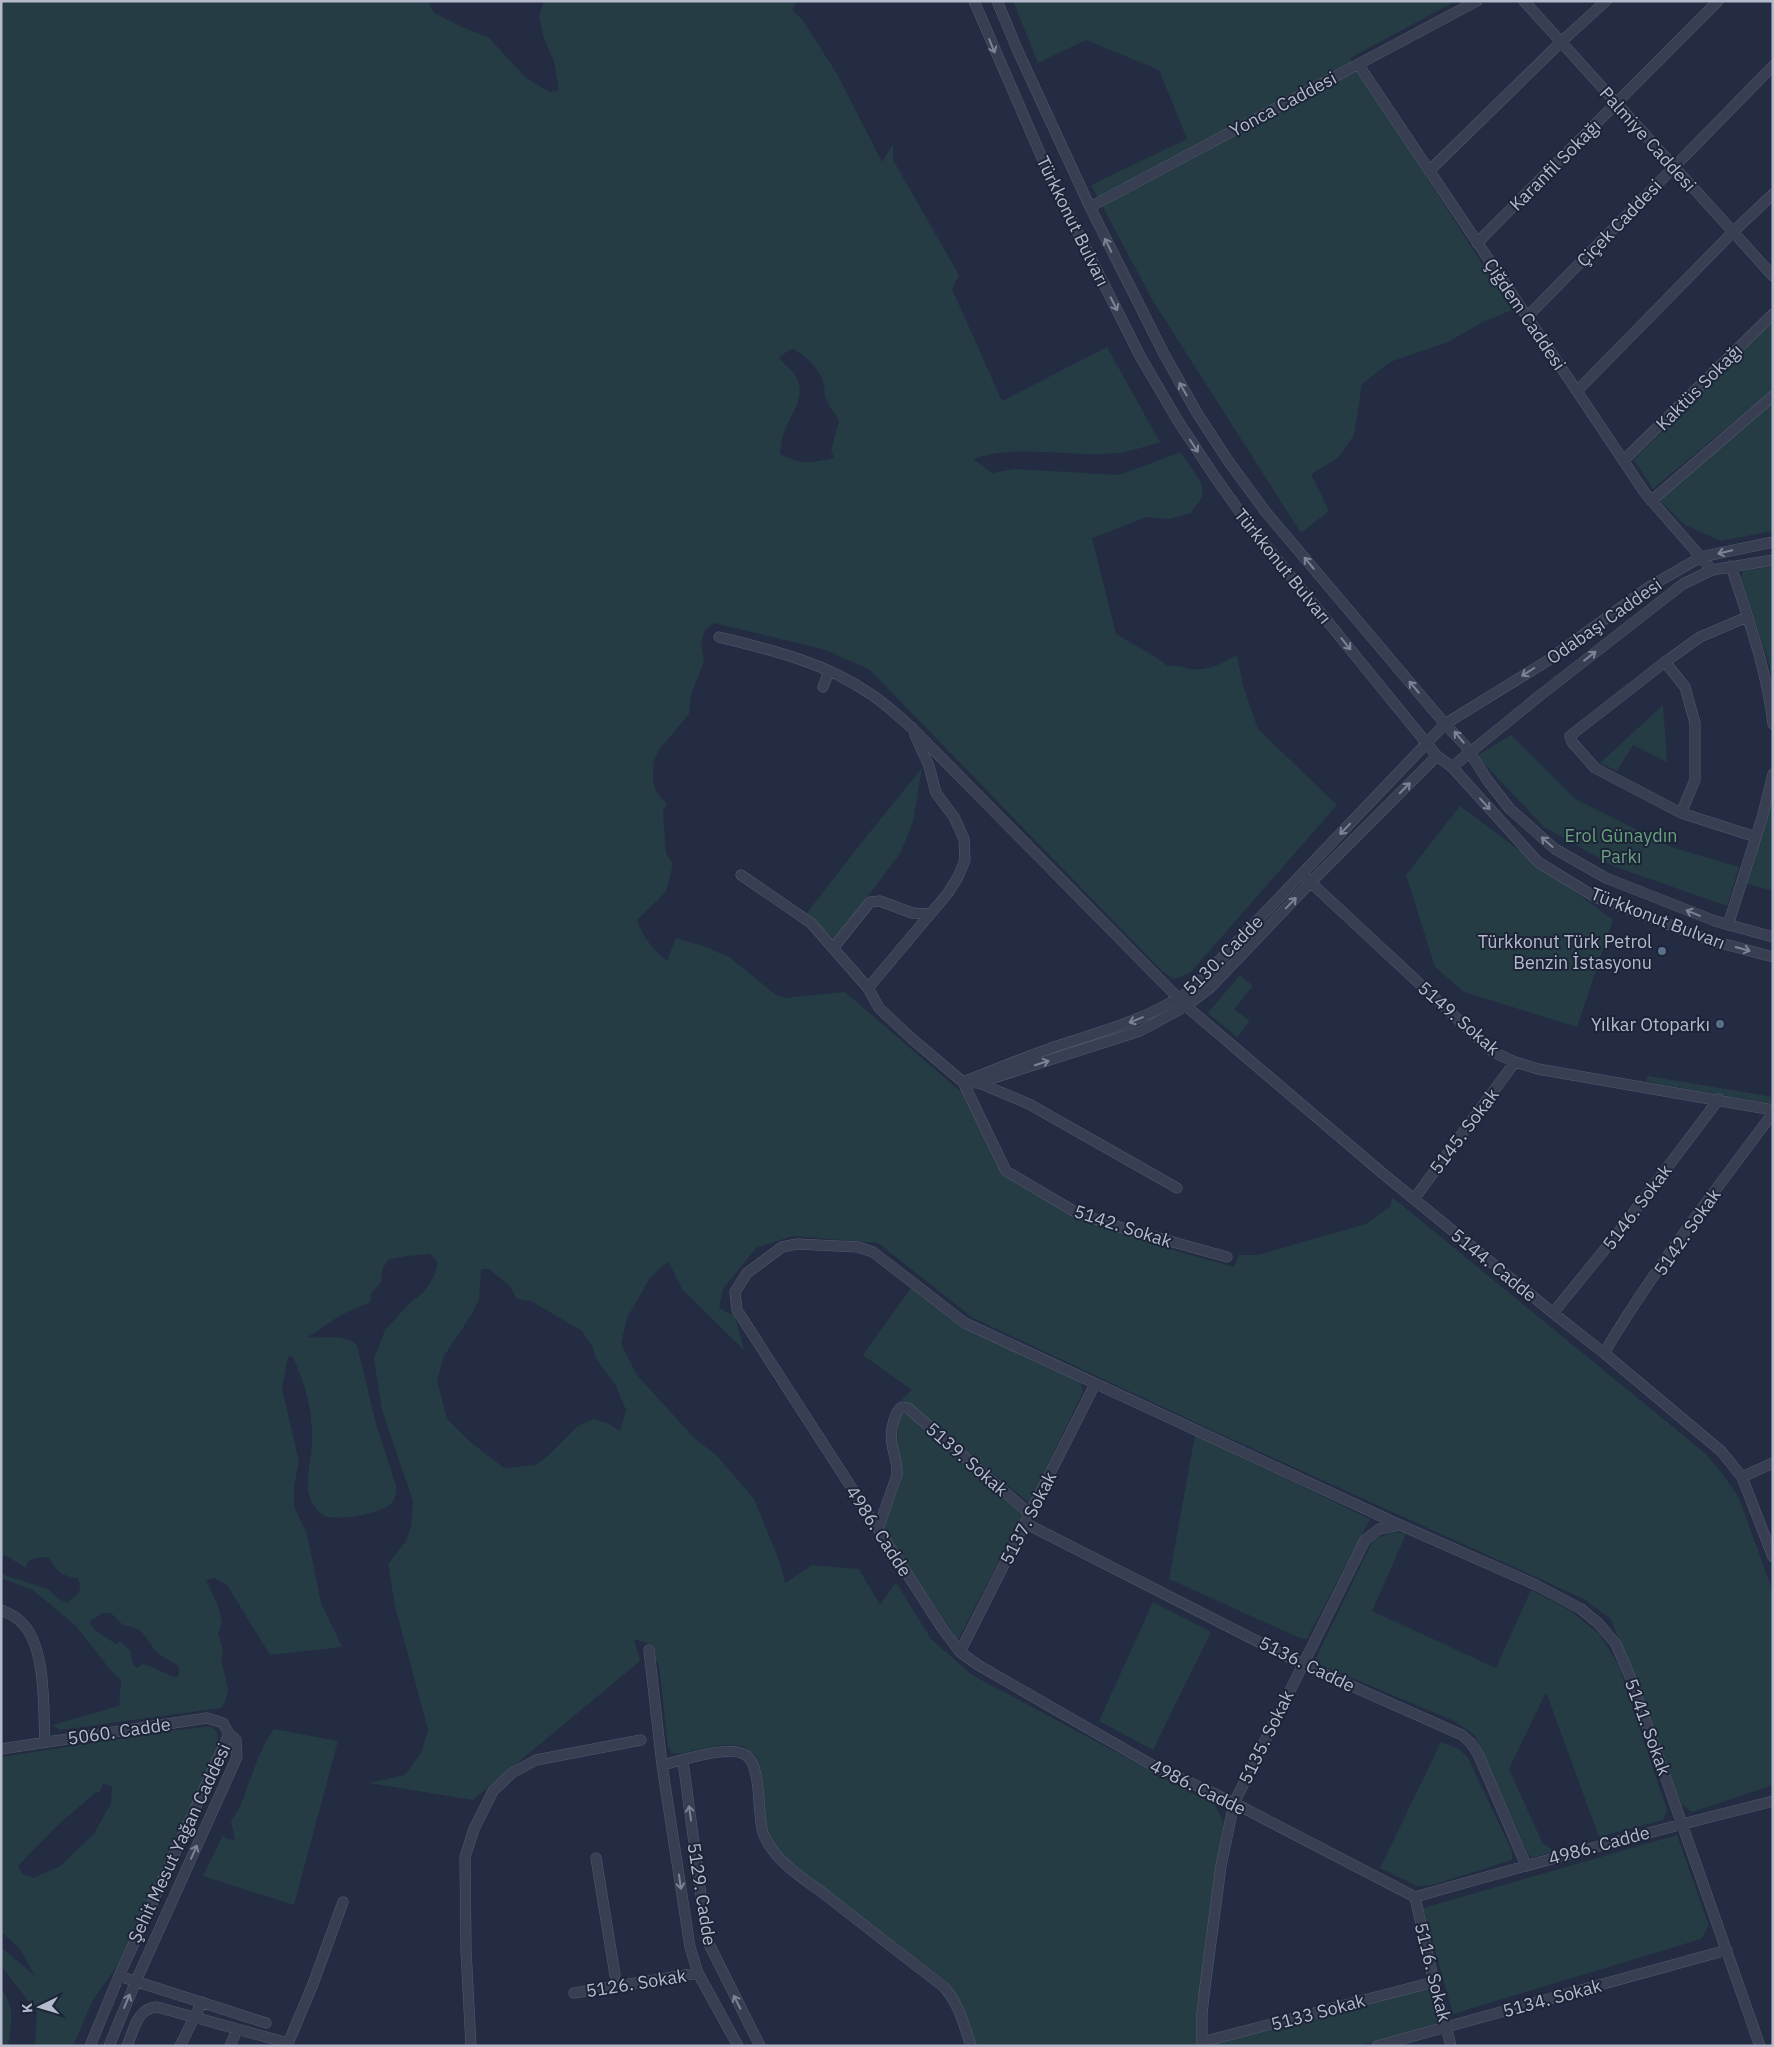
<svg xmlns="http://www.w3.org/2000/svg" width="1774" height="2047" font-family="'IBM Plex Sans',sans-serif">
<style>
.green{fill:#253c44;fill-rule:evenodd}
.lines{fill:none;stroke-linecap:round;stroke-linejoin:round}
.minor-casing{stroke:#535a6d;stroke-width:11}
.minor{stroke:#383f53;stroke-width:10}
.oneway{stroke:#7d8396}
.service-dot{fill:#5c6f8a;stroke:#1c2438;stroke-width:2}
.labels{text-anchor:middle;dominant-baseline:central;stroke-width:4;stroke-linejoin:round;paint-order:stroke}
.street-label{font-size:18px;fill:#b5bbcd;stroke:#1c2438}
.park-label{font-size:18px;fill:#69a07e;stroke:#1c2438}
.poi-label{font-size:18px;fill:#b5bbcd;stroke:#1c2438;text-anchor:end}
</style>
<rect width="100%" height="100%" fill="#232c43"/>
<!-- green -->
<path class="green" d="M1,1H428L434,13L462,27L489,38L526,78L550,92L559,90L554,61L544,39L539,16L544,1H797L792,10L802,19L837,74L882,162L893,144V160L959,275L952,289L1002,401L1107,347L1160,442C1147,446 1132,451 1119,453C1071,458 1020,443 973,459L992,473L1015,469L1119,475L1181,452L1202,484V497L1191,513L1168,519L1147,517L1092,538L1116,634L1154,656L1168,666C1180,665 1182,668 1192,669C1209,671 1223,663 1237,655L1243,686L1258,729L1337,805L1190,973L1174,979L1163,972L870,670L826,650L714,623L705,630L701,643L704,661L691,695L689,714L658,751L653,764V782L657,793L667,804L663,811L666,853L673,864L666,892L637,920C643,938 653,949 667,961L676,938L703,946L729,957L776,995L785,998L845,992L967,1097L1005,1176L1075,1217L1180,1252L1234,1267L1239,1255H1258L1366,1224L1391,1206L1392,1197L1706,1454L1724,1476L1739,1498L1773,1592V1785L1692,1812L1681,1804L1611,1619L1584,1599L1203,1426L973,1318L878,1243L793,1236L756,1248L723,1289L719,1308L735,1316L744,1350L682,1289L668,1261L650,1278L627,1318L621,1344L637,1375L695,1439L715,1454L754,1499L779,1560L785,1583L812,1565L859,1569L880,1605L896,1582L931,1639L972,1675L1215,1805L1224,1823L1197,2046H976L959,2000L949,1984L781,1856L764,1828V1790L756,1756L743,1746L720,1745L678,1754L672,1753L668,1747L659,1665L654,1659L650,1644L634,1639L640,1661L473,1800L369,1783L405,1775L421,1753L428,1730L395,1606L388,1564L406,1541L411,1527L413,1501L382,1410L374,1359L385,1330L410,1303L425,1291L435,1274L438,1262L430,1254L406,1256L388,1260L382,1270L381,1282L371,1294L370,1302L341,1315L308,1337C325,1339 343,1333 357,1345L376,1424L396,1486C397,1494 395,1502 388,1506C376,1514 337,1521 324,1516C319,1513 312,1504 310,1498C304,1480 312,1459 312,1441C313,1410 305,1383 292,1356L288,1357L282,1388L299,1462L294,1486V1507L307,1534L321,1603L342,1647L270,1655L227,1585L215,1578L206,1580L218,1606L222,1623L218,1633L223,1651L221,1659L228,1689L226,1700L221,1708L60,1730L52,1725L119,1706L121,1681L109,1668L76,1626L33,1590L1,1578V1574L48,1589L59,1599L67,1603L79,1593L80,1585L78,1578C63,1577 55,1571 49,1557L36,1558L28,1561L26,1568L5,1555L1,1557ZM794,349C807,357 820,369 824,385C825,389 824,393 825,396C828,406 834,412 839,421L831,450L834,458C811,463 802,465 780,454C781,448 781,441 783,435C789,416 809,395 795,375C791,369 783,364 779,358L789,350ZM481,1269H489L510,1286L517,1299L531,1301L582,1331L593,1348L595,1357L616,1386L626,1410L620,1431L609,1424L594,1419L578,1426L548,1456L536,1465L504,1468L469,1441L447,1419L437,1381L444,1356L472,1314L479,1299ZM102,1613H111L123,1625L133,1627L142,1632L157,1653L179,1666V1674L176,1678C165,1674 155,1667 143,1664L137,1668L133,1664L130,1651L120,1641L116,1644L96,1631L89,1622Z
M1013,1H1456L1350,58L1512,310L1483,322L1448,342L1390,362L1362,384L1354,435L1338,458L1311,474L1329,511L1301,533L1153,301L1091,185L1187,139L1159,70L1086,40L1038,63Z
M1773,320V389L1653,489L1634,460Z
M1773,400V531L1721,541L1685,525L1659,500Z
M1773,566V682L1767,657L1741,578L1743,571Z
M1663,705L1667,762L1633,745L1617,771L1600,763Z
M1511,735L1575,799L1671,847L1739,867L1727,906L1613,866L1544,827L1477,756Z
M922,768L913,822L901,852L835,940L807,913L862,842Z
M1773,794V891L1745,883Z
M1460,806L1613,920L1577,1027L1464,992L1435,967L1406,875Z
M1240,975L1253,986L1234,1009L1250,1021L1237,1037L1208,1013Z
M1648,1076L1773,1097V1104L1659,1084L1646,1081Z
M911,1288L972,1332L1080,1381L1083,1392L1029,1503L902,1399L912,1390L863,1355Z
M907,1413L1023,1515L958,1640L883,1530L901,1482L902,1473L897,1447L899,1415Z
M1195,1435L1370,1519L1307,1639L1300,1638L1169,1579Z
M1397,1532L1406,1534L1372,1611L1496,1668L1531,1590L1571,1611L1600,1635L1618,1664L1667,1810L1663,1820L1599,1837L1546,1692L1509,1769L1543,1844L1555,1851L1532,1858L1528,1854L1475,1735L1454,1721L1314,1662L1373,1540L1387,1534Z
M1153,1602L1211,1632L1153,1750L1099,1721Z
M210,1726L217,1732C221,1746 212,1760 207,1773L119,1963L93,2000L73,2046H35L37,2012L1,1966V1947L35,1976L20,1949L1,1932V1757L163,1732ZM103,1783L112,1787L111,1803L94,1834L59,1867L33,1878L22,1873L18,1866L60,1823L95,1793L100,1792Z
M274,1729L338,1741L294,1905L203,1876L223,1835L228,1839L235,1840L231,1822C236,1813 242,1804 245,1794C253,1772 260,1748 274,1729Z
M1441,1742L1459,1749L1468,1758L1512,1851V1860L1432,1885L1417,1886L1380,1868Z
M1677,1835L1709,1926L1701,1939L1453,2014L1423,1908Z
M1429,1987L1439,2024L1357,2046H1209Z
M1,1989C16,2007 11,2024 8,2046H1Z"/>
<g class="lines">
<defs>
<path id="minor" d="M974,1L1052,181L1140,356L1178,421L1215,477L1250,526L1437,756L1452,767L1538,862L1595,897L1713,941L1773,957
M997,1L1017,49L1090,207L1164,354L1197,413L1229,462L1265,511L1445,724L1465,745L1488,781L1510,809L1555,849L1606,878L1715,921L1773,937
M1524,1L1773,276
M1358,64L1645,493L1712,570
M1429,171L1561,42L1606,1
M1090,207L1477,1
M1477,243L1718,1
M1527,317L1773,66
M1577,391L1732,233L1773,194
M1624,460L1773,314
M1651,501L1773,396
M1731,566C1748,618 1767,670 1773,724
M1747,617L1700,637L1665,662L1570,736L1572,742L1595,768L1681,813L1756,837
M719,637C771,650 824,662 869,693C885,703 898,716 913,729L1186,1006L1381,1172L1553,1313L1604,1353L1721,1451L1742,1477L1773,1557
M1665,662L1685,687L1695,723V780L1681,813
M823,687L829,671
M1452,767L1538,697L1683,584L1712,570L1773,560
M741,875L811,923L868,988L879,1008L911,1038L963,1082L979,1083L1029,1104L1177,1188
M1306,878L1493,1052L1515,1062L1538,1069L1773,1110
M1728,925L1762,818L1773,774
M834,947L870,902L880,901L912,913L930,914
M868,988L948,893L958,877L965,860L964,839L954,817L936,793L929,766L915,735
M984,1081L1140,1031L1186,1006L1211,987L1311,882L1437,756
M1414,1199L1515,1062
M1227,1257L1119,1227L1077,1213L1006,1171L963,1082C997,1069 1030,1055 1063,1044C1110,1029 1147,1019 1190,991L1445,724L1547,661L1649,587L1701,557L1773,542
M1553,1313L1614,1238L1719,1099
M1604,1353C1654,1269 1715,1191 1773,1113
M1742,1477L1773,1463
M1025,1523L1302,1664L1462,1735L1471,1743L1478,1754L1526,1865
M878,1529L897,1475C898,1455 886,1443 894,1420C896,1414 897,1410 902,1407L908,1408L1030,1514
M1,1610C8,1613 16,1616 21,1622C47,1646 43,1709 45,1742
M649,1650L662,1765L690,1947L698,1973L738,2046
M960,1652L1095,1384
M1,1749L207,1718L223,1723L229,1734
M683,1761L707,1940L760,2046
M662,1765C681,1761 732,1743 747,1756C762,1769 757,1814 763,1833C765,1838 769,1845 772,1849C783,1866 811,1884 827,1896C866,1927 905,1957 944,1987C959,2004 964,2025 971,2046
M596,1858L615,1975
M1415,1897L1434,1982L1451,2046
M119,1976L266,2023
M574,1993L698,1973
M1202,2042L1434,1982
M90,2046L119,1976L229,1734
M109,2046L136,1981L237,1757L236,1740L229,1734
M127,2046C134,2030 137,2008 157,2007L288,2043
M180,2046L202,2002
M230,2046L237,2030
M287,2046L313,1984L343,1902
M471,2046L466,1950L465,1857L474,1829L493,1791L512,1773L536,1760L641,1740
M1202,2046V2013L1205,1987L1221,1866L1234,1803L1365,1540L1379,1529L1399,1525
M1377,2046L1727,1950
M1760,2046L1631,1679L1616,1644L1598,1623L1581,1609L1536,1585L1400,1525L965,1323L873,1252L858,1247L797,1244L782,1247L747,1273L735,1292L737,1310L942,1628L960,1652L978,1665L1152,1765L1234,1803L1415,1897C1534,1863 1653,1831 1773,1801"/>
</defs>
<!-- minor casing -->
<use href="#minor" class="minor-casing"/>
<!-- minor -->
<use href="#minor" class="minor"/>
</g>
<!-- one-way arrows -->
<defs><path id="oneway-shaft" d="M-6 0H5M1.5-3L5.5 0L1.5 3" fill="none" stroke-width="1.6" stroke-linecap="round" stroke-linejoin="round" transform="scale(1.25)"/></defs>
<g class="oneway">
<use href="#oneway-shaft" transform="translate(992 46) rotate(68)"/>
<use href="#oneway-shaft" transform="translate(1108 245) rotate(-116)"/>
<use href="#oneway-shaft" transform="translate(1114 304) rotate(63)"/>
<use href="#oneway-shaft" transform="translate(1183 389) rotate(-120)"/>
<use href="#oneway-shaft" transform="translate(1194 446) rotate(57)"/>
<use href="#oneway-shaft" transform="translate(1725 552) rotate(167)"/>
<use href="#oneway-shaft" transform="translate(1309 563) rotate(-130)"/>
<use href="#oneway-shaft" transform="translate(1346 644) rotate(51)"/>
<use href="#oneway-shaft" transform="translate(1590 656) rotate(-38)"/>
<use href="#oneway-shaft" transform="translate(1528 672) rotate(148)"/>
<use href="#oneway-shaft" transform="translate(1414 687) rotate(-130)"/>
<use href="#oneway-shaft" transform="translate(1459 737) rotate(-130)"/>
<use href="#oneway-shaft" transform="translate(1405 788) rotate(-45)"/>
<use href="#oneway-shaft" transform="translate(1485 804) rotate(48)"/>
<use href="#oneway-shaft" transform="translate(1345 829) rotate(134)"/>
<use href="#oneway-shaft" transform="translate(1547 842) rotate(-139)"/>
<use href="#oneway-shaft" transform="translate(1291 903) rotate(-46)"/>
<use href="#oneway-shaft" transform="translate(1693 913) rotate(-158)"/>
<use href="#oneway-shaft" transform="translate(1743 949) rotate(16)"/>
<use href="#oneway-shaft" transform="translate(1136 1020) rotate(158)"/>
<use href="#oneway-shaft" transform="translate(1042 1063) rotate(-18)"/>
<use href="#oneway-shaft" transform="translate(690 1813) rotate(-98)"/>
<use href="#oneway-shaft" transform="translate(194 1852) rotate(-66)"/>
<use href="#oneway-shaft" transform="translate(680 1882) rotate(82)"/>
<use href="#oneway-shaft" transform="translate(127 2001) rotate(-67)"/>
<use href="#oneway-shaft" transform="translate(737 2002) rotate(-117)"/>
</g>
<!-- markers -->
<g class="service-dot">
<circle cx="1662" cy="951" r="5"/>
<circle cx="1720" cy="1024" r="5"/>
</g>
<g class="labels">
<!-- street labels -->
<g class="street-label">
<text transform="translate(1283 104) rotate(-28)">Yonca Caddesi</text>
<text transform="translate(1648 139) rotate(48)">Palmiye Caddesi</text>
<text transform="translate(1555 165) rotate(-45)">Karanfil Sokağı</text>
<text transform="translate(1073 221) rotate(64)">Türkkonut Bulvarı</text>
<text transform="translate(1619 223) rotate(-46)">Çiçek Caddesi</text>
<text transform="translate(1525 314) rotate(56)">Çiğdem Caddesi</text>
<text transform="translate(1699 387) rotate(-45)">Kaktüs Sokağı</text>
<text transform="translate(1283 566) rotate(51)">Türkkonut Bulvarı</text>
<text transform="translate(1604 621) rotate(-35)">Odabaşı Caddesi</text>
<text transform="translate(1658 918) rotate(21)">Türkkonut Bulvarı</text>
<text transform="translate(1223 955) rotate(-45)">5130. Cadde</text>
<text transform="translate(1459 1018) rotate(41)">5149. Sokak</text>
<text transform="translate(1464 1131) rotate(-53)">5145. Sokak</text>
<text transform="translate(1637 1207) rotate(-53)">5146. Sokak</text>
<text transform="translate(1123 1226) rotate(18)">5142. Sokak</text>
<text transform="translate(1687 1232) rotate(-55)">5142. Sokak</text>
<text transform="translate(1494 1265) rotate(39)">5144. Cadde</text>
<text transform="translate(967 1459) rotate(41)">5139. Sokak</text>
<text transform="translate(1028 1518) rotate(-63)">5137. Sokak</text>
<text transform="translate(879 1531) rotate(57)">4986. Cadde</text>
<text transform="translate(1307 1664) rotate(26)">5136. Cadde</text>
<text transform="translate(1648 1727) rotate(70)">5141. Sokak</text>
<text transform="translate(119 1731) rotate(-8)">5060. Cadde</text>
<text transform="translate(1266 1737) rotate(-64)">5135. Sokak</text>
<text transform="translate(1198 1787) rotate(26)">4986. Cadde</text>
<text transform="translate(179 1843) rotate(-65)">Şehit Mesut Yağan Caddesi</text>
<text transform="translate(1599 1845) rotate(-15)">4986. Cadde</text>
<text transform="translate(702 1894) rotate(81)">5129. Cadde</text>
<text transform="translate(1433 1972) rotate(76)">5116. Sokak</text>
<text transform="translate(636 1983) rotate(-9)">5126. Sokak</text>
<text transform="translate(1552 1998) rotate(-15)">5134. Sokak</text>
<text transform="translate(1318 2012) rotate(-15)">5133 Sokak</text>
</g>
<!-- park labels -->
<g class="park-label">
<text x="1621" y="835">Erol Günaydın<tspan x="1621" dy="21">Parkı</tspan></text>
</g>
<!-- poi labels -->
<g class="poi-label">
<text x="1652" y="941">Türkkonut Türk Petrol<tspan x="1652" dy="21">Benzin İstasyonu</tspan></text>
<text x="1710" y="1024">Yılkar Otoparkı</text>
</g>
</g>
<!-- border -->
<rect width="1774" height="2047" fill="none" stroke="#b5bbcd" stroke-width="5"/>
<!-- north arrow -->
<g transform="translate(40 2007) rotate(265)" stroke="#1c2438" stroke-width="4" paint-order="stroke">
<path d="M0-4L9 19L0 12L-9 19Z" fill="#b5bbcd"/>
<text y="-8" font-size="14" font-weight="bold" text-anchor="middle" fill="#b5bbcd">K</text>
</g>
</svg>
